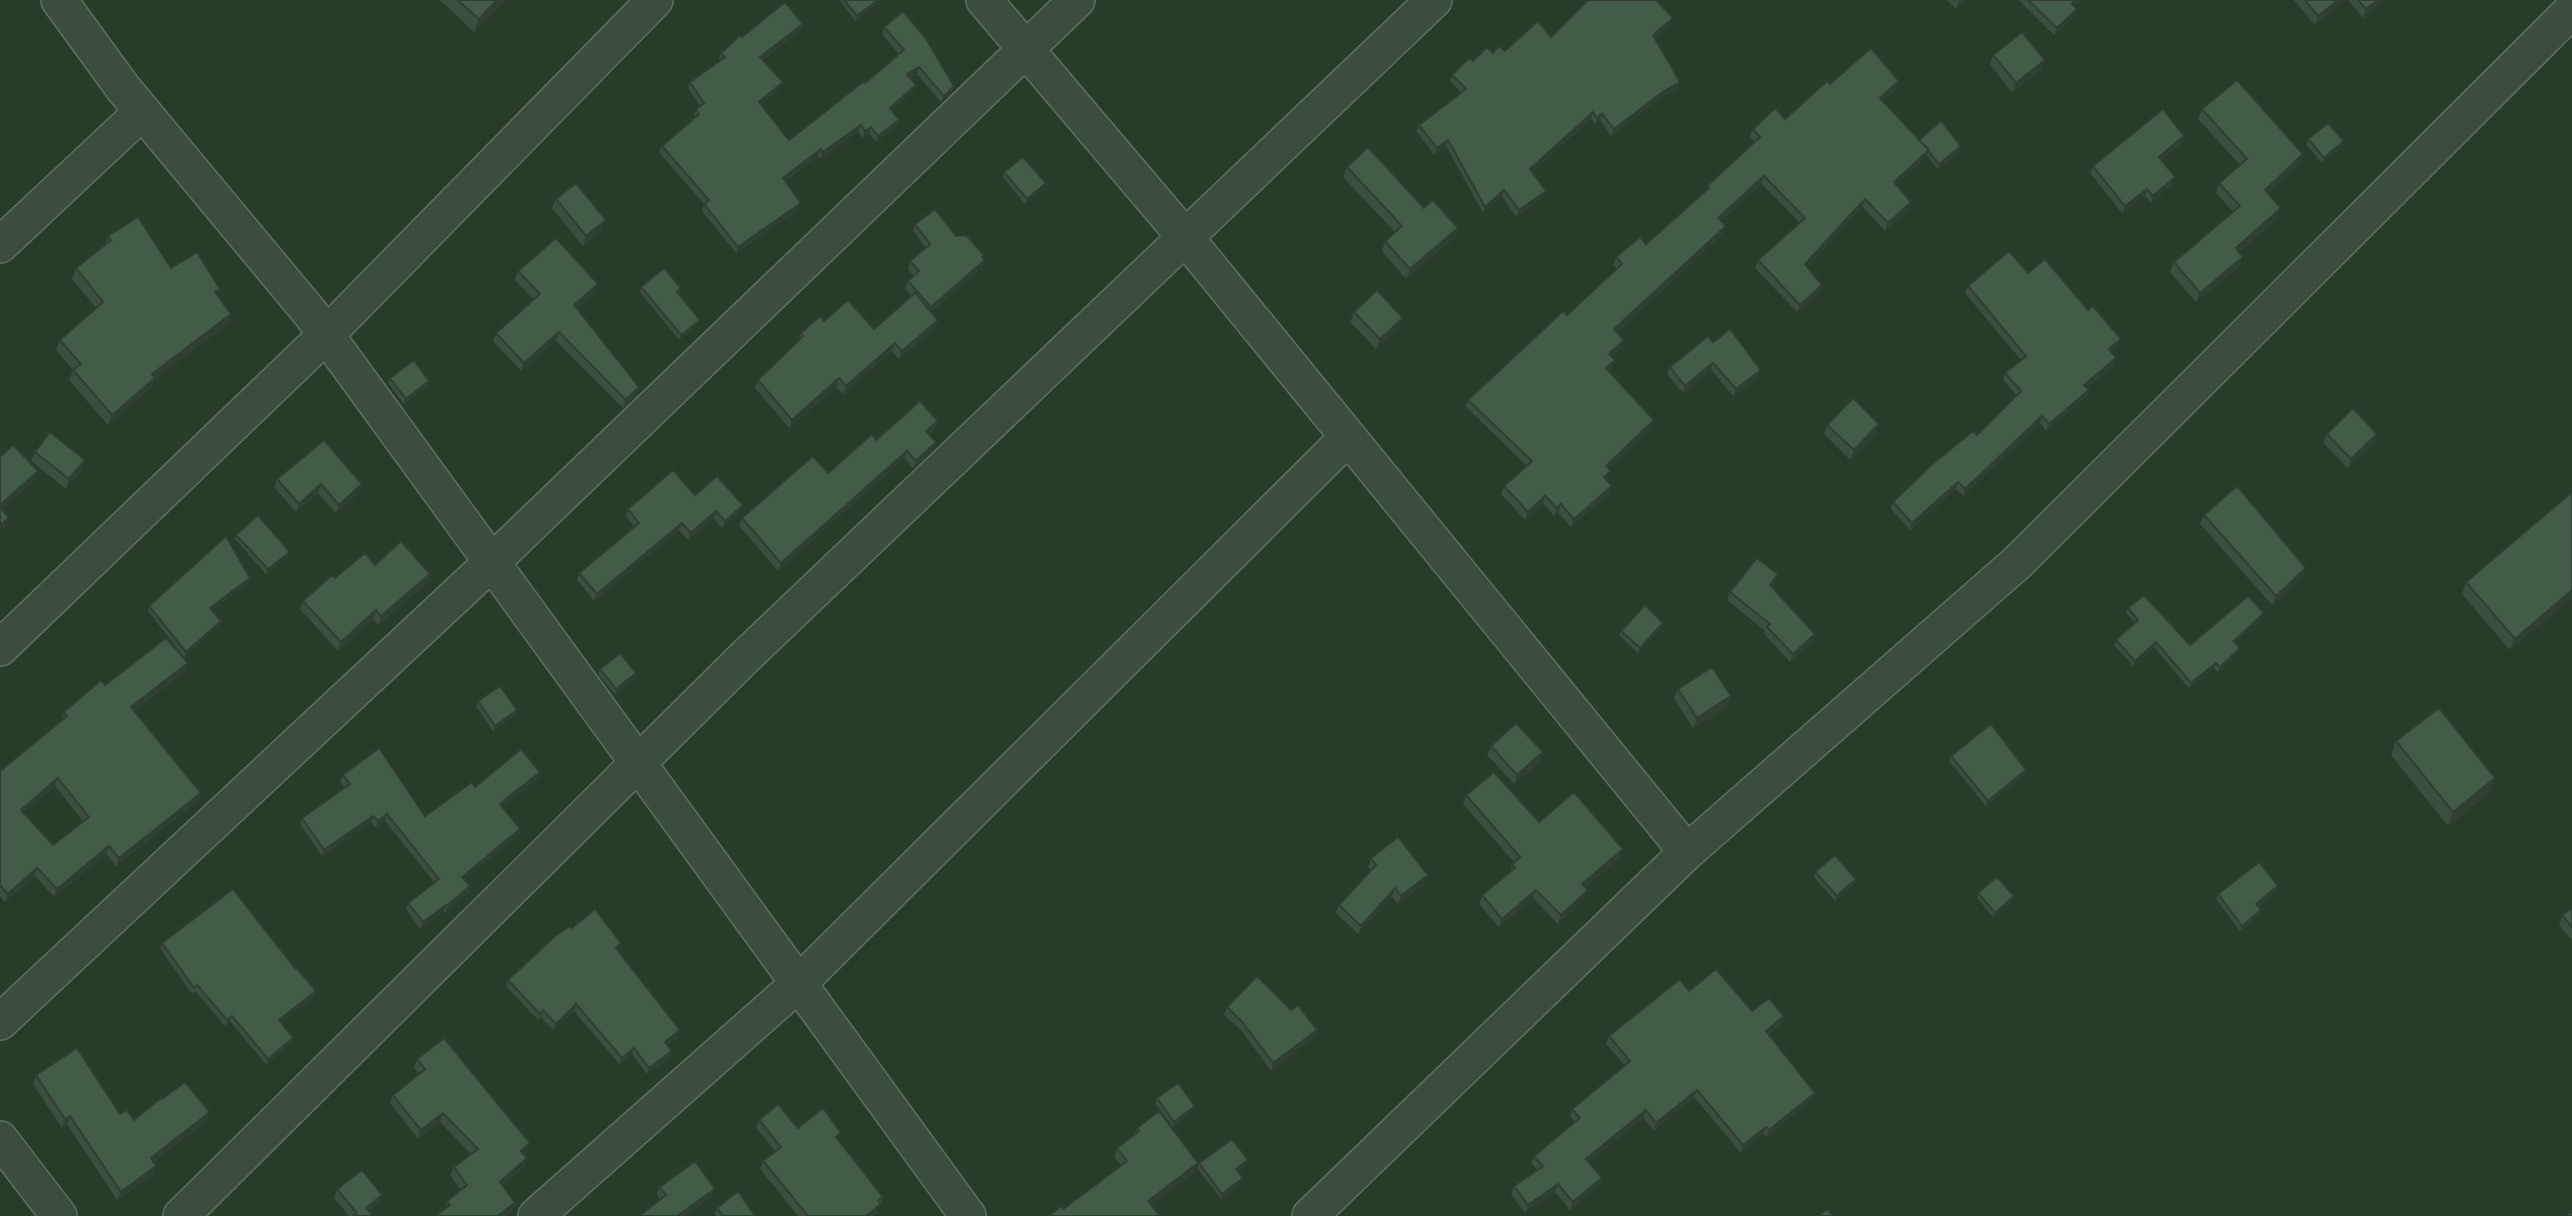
<svg xmlns="http://www.w3.org/2000/svg" width="2572" height="1216" font-family="'PT Sans',sans-serif">
<style>
.lines{fill:none;stroke-linecap:round;stroke-linejoin:round}
.minor-casing{stroke:#5f7061;stroke-width:38}
.minor{stroke:#3b4d3d;stroke-width:35}
.wall{fill:#3a4f3d;fill-rule:evenodd}
.shaded-wall{fill:#2f4032}
.building{fill:#435c47;stroke:#2f4032;stroke-width:2;fill-rule:evenodd}
</style>
<rect width="100%" height="100%" fill="#273d2a"/>
<g class="lines">
<defs>
<path id="minor" d="M59,0L123,88L311,314L968,1216
M984,0L1185,237L1687,852
M0,245L142,112
M0,648L326,335L655,0
M0,1022L491,563L1077,0
M0,1139L59,1216
M181,1216L746,656L1434,0
M536,1216L798,984L1348,437
M1310,1216L1687,852L2018,562L2572,10"/>
</defs>
<!-- minor casing -->
<use href="#minor" class="minor-casing"/>
<!-- minor -->
<use href="#minor" class="minor"/>
</g>
<!-- wall -->
<path class="wall" d="M440,0H505L474,32Z
M840,0H879L878,3L855,21Z
M1947,0H1965L1956,9Z
M2019,0H2080L2074,6L2077,9L2074,16L2054,35Z
M2294,0H2345L2315,25Z
M2348,0H2385L2363,18Z
M1673,18L1670,24L1655,38L1680,82L1678,88L1662,97L1611,136L1600,120L1595,124L1591,119L1532,172L1543,197L1516,217L1502,196L1483,213L1446,146L1434,155L1416,131L1419,125L1462,93L1450,81L1452,75L1473,61L1551,37Z
M884,27L954,86L951,93L941,102L917,74L910,78L914,91L892,110L899,120L897,126L876,142L869,133L863,138L858,132L820,159L818,156L785,181L798,210L736,253L702,211L704,204L659,152L662,146L695,118L694,116L696,109L700,106L688,88L690,82L720,61L719,59L721,53L742,37L800,31L763,60L783,82L780,88L761,105L789,140L865,83L899,54L882,34Z
M1993,55L2041,69L2012,93L1990,64Z
M1899,81L1896,89L1883,100L1919,140L1960,151L1938,169L1927,156L1896,185L1909,210L1885,231L1862,206L1807,267L1822,285L1820,293L1797,312L1755,268L1758,260L1800,223L1761,183L1721,221L1723,234L1617,332L1621,348L1612,356V367L1608,371L1652,428L1608,469L1611,471L1606,480L1612,486L1609,494L1571,527L1558,512L1554,516L1543,503L1525,520L1501,494L1504,486L1527,466L1466,407L1468,400L1567,315L1617,269L1613,265L1616,257L1646,244L1706,191L1707,186L1755,142L1750,137L1753,129L1785,119L1830,84Z
M2202,109L2303,154L2300,163L2268,193L2278,217L2239,252L2240,266L2196,302L2170,272L2174,262L2233,212L2216,193L2219,183L2240,165L2198,119Z
M2184,136L2182,143L2161,160L2175,177L2173,184L2151,203L2145,196L2122,213L2090,173L2093,166Z
M2308,139L2344,141L2342,146L2322,163L2306,144Z
M1347,167L1424,208L1454,238L1406,279L1382,251L1385,241L1395,232L1343,177Z
M1004,172L1044,188L1025,204L1003,177Z
M556,199L602,230L583,246L552,208Z
M915,224L956,236L983,258L982,267L931,312L938,320L935,328L899,359L892,351L843,394L836,387L789,428L755,388L758,380L798,341L801,333L824,321L874,329L912,296L905,289L908,281L914,276L908,269L910,261L926,248L913,231Z
M108,236L171,268L217,296L228,324L155,379L151,388L108,425L69,380L73,370L56,350L60,340L96,308L72,279L76,268L105,244Z
M518,271L595,292L577,309L639,387L636,396L623,408L556,341L521,371L493,341L496,333L534,300L515,280Z
M2028,273L2118,346L2111,352L2114,365L2086,388L2089,390L2086,397L2046,431L2040,423L1963,496L1956,489L1910,530L1891,509L1893,502L1977,435L2017,396L2003,380L2005,373L2021,360L1965,293L1968,286Z
M641,287L681,288L679,294L700,320L698,324L679,340L640,292Z
M1354,312L1399,327L1376,349L1350,322Z
M1713,342L1758,377L1733,396L1711,370L1683,393L1667,374L1670,367Z
M390,378L428,386L404,404L388,383Z
M1827,425L1876,434L1850,460L1824,434Z
M935,428L929,434L934,449L913,468L904,458L778,571L739,526L742,518L828,473L876,440Z
M2327,434L2374,443L2348,468L2323,443Z
M324,440L359,493L336,513L318,493L296,512L274,487L277,479Z
M35,452L82,469L66,489L31,461Z
M2572,492L2510,650L2462,594L2466,582Z
M695,495L743,505L741,512L722,528L714,518L688,540L679,530L594,601L577,580L579,573L634,527L626,516L628,509Z
M2204,515L2303,577L2272,605L2200,524Z
M236,535L288,556L266,574L235,539Z
M375,565L430,574L427,583L378,625L373,619L338,651L300,609L303,601L335,578Z
M1778,574L1775,582L1771,587L1815,634L1813,641L1790,662L1764,634L1765,631L1727,600L1730,592Z
M248,583L212,610L219,626L184,657L148,611L149,606Z
M2128,608L2190,645L2263,618L2235,643L2238,653L2218,672L2214,668L2189,688L2154,647L2133,666L2114,645L2116,640L2135,623L2126,613Z
M1662,627L1638,653L1619,635L1621,631Z
M188,663L185,671L134,711L201,793L198,801L116,866L106,854L54,897L35,876L5,902L0,896V771L62,721L61,720L64,712L105,685ZM55,786L83,821L53,845L23,813Z
M600,669L636,673L635,678L615,694L598,674Z
M1678,689L1728,706L1693,728L1674,698Z
M478,701L515,715L493,731L476,706Z
M2396,741L2495,778L2490,792L2448,826L2391,755Z
M1491,746L1540,762L1514,784L1487,755Z
M1951,756L2026,770L2024,775L1986,806L1949,761Z
M343,775L425,816L475,787L538,779L502,807L520,829L518,836L465,879L470,886L468,893L445,913L444,911L420,929L406,909L408,903L435,883L385,821L375,828L371,822L322,856L300,824L302,818L345,788L340,781Z
M1466,795L1539,822L1620,858L1585,887L1588,890L1585,898L1558,924L1533,898L1499,927L1479,904L1482,895L1510,871L1512,865L1515,863L1463,804Z
M1371,858L1425,883L1398,904L1392,897L1358,934L1336,913L1339,905L1371,870L1368,867Z
M1815,872L1856,879L1854,884L1835,901L1814,877Z
M2278,886L2277,891L2258,906L2261,910L2259,915L2240,931L2216,899L2218,894Z
M1978,893L2014,896L2012,901L1993,917L1977,898Z
M2572,908V941L2559,925L2562,915Z
M572,928L619,950H618L678,1037L668,1045L672,1051L670,1058L647,1074L632,1054L619,1064L574,1011L553,1030L541,1017L538,1020L506,986L508,980Z
M162,943L295,968L316,991L314,997L281,1023L293,1038L291,1043L266,1065L230,1021L225,1026L195,991L192,994L160,948Z
M1689,991L1752,1011L1784,1016L1781,1023L1769,1034L1812,1100L1766,1137L1763,1134L1741,1153L1694,1097L1654,1130L1643,1118L1589,1162L1602,1178L1599,1185L1570,1210L1555,1192L1525,1213L1511,1194L1514,1186L1537,1170L1531,1163L1534,1156L1575,1122L1570,1116L1572,1109L1625,1066L1606,1044L1609,1036Z
M1227,1007L1291,1010L1317,1030L1314,1037L1271,1071L1241,1030L1224,1015Z
M417,1059L527,1152L524,1155L527,1158L524,1167L502,1186L515,1203L512,1211L506,1216H435L445,1209L447,1201L461,1190L450,1175L454,1167L471,1154L440,1122L418,1139L390,1103L393,1095L419,1074L414,1068Z
M36,1075L120,1114L134,1120L162,1099L210,1112L206,1121L154,1162L156,1166L153,1175L117,1200L67,1124L62,1128L33,1084Z
M1157,1098L1193,1111L1173,1127L1155,1103Z
M759,1120L798,1128L839,1140L883,1197L878,1212L873,1216H798L760,1169L763,1161L775,1151L756,1128Z
M1137,1128L1195,1172L1121,1166L1114,1157L1117,1148L1134,1136Z
M1248,1160L1246,1165L1238,1171L1243,1178L1242,1183L1221,1199L1197,1168L1199,1163Z
M660,1187L715,1189L712,1197L660,1199L657,1194Z
M337,1189L382,1195L379,1203L369,1211L373,1216H349L334,1198Z
M717,1208L755,1216H716L715,1214Z"/>
<!-- shaded-wall -->
<path class="shaded-wall" d="M497,0H505L474,32L479,19Z
M878,0H879L878,3L855,21L857,16Z
M1959,0H1965L1956,9Z
M2075,0H2080L2069,11L2072,4Z
M2338,0H2345L2315,25L2318,16Z
M2378,0H2385L2363,18L2366,9Z
M2077,9L2074,16L2054,35L2057,28Z
M1673,18L1670,24L1651,41L1653,35Z
M803,24L800,31L758,64L760,57Z
M2045,60L2041,69L2012,93L2016,83Z
M919,67L917,74L904,81L907,74Z
M1899,81L1896,89L1877,105L1880,98Z
M783,82L780,88L757,109L759,102Z
M1680,82L1678,88L1662,97L1611,136L1614,129L1664,91Z
M916,85L914,91L888,114L890,108Z
M954,86L951,93L941,102L944,96Z
M1593,112L1591,119L1528,176L1530,169Z
M1602,114L1600,120L1595,124L1597,118Z
M899,120L897,126L876,142L878,136Z
M861,125L858,132L820,159L823,152Z
M871,127L869,133L863,138L865,131Z
M2184,136L2182,143L2156,164L2159,157Z
M1448,140L1446,146L1434,155L1437,148Z
M2344,141L2342,146L2322,163L2324,158Z
M1961,146L1960,151L1938,169L1939,164Z
M821,149L818,156L780,184L783,178Z
M1929,150L1926,158L1891,190L1894,182Z
M2303,154L2300,163L2261,199L2265,190Z
M1764,176L1761,183L1715,226L1718,218Z
M2175,177L2173,184L2151,203L2153,196Z
M1046,183L1044,188L1025,204L1027,199Z
M2147,189L2145,196L2122,213L2125,206Z
M1504,190L1502,196L1483,213L1485,207Z
M1546,191L1543,197L1516,217L1519,210Z
M1865,199L1862,206L1802,272L1805,264Z
M1911,202L1909,210L1885,231L1888,223Z
M801,203L798,210L736,253L738,247Z
M2281,208L2278,217L2233,258L2236,248Z
M606,220L602,230L583,246L586,236Z
M1726,226L1723,234L1611,337L1614,329Z
M1458,228L1454,238L1406,279L1410,269Z
M2243,257L2240,266L2196,302L2200,293Z
M985,260L982,267L928,314L931,307Z
M598,284L595,292L571,314L574,305Z
M1822,285L1820,293L1797,312L1800,305Z
M231,314L228,324L155,379L151,388L108,425L112,415L152,374Z
M1403,318L1399,327L1376,349L1380,339Z
M700,320L698,324L679,340L681,335Z
M938,320L935,328L899,359L902,351Z
M559,332L556,341L521,371L524,363Z
M2121,339L2118,346L2106,356L2109,349Z
M1624,340L1621,348L1606,361L1609,354Z
M895,343L892,351L843,394L846,386Z
M2116,358L2114,365L2081,392L2084,385Z
M1615,360L1612,367L1603,376L1606,368Z
M1713,363L1711,370L1683,393L1685,386Z
M1761,370L1758,377L1733,396L1736,389Z
M839,378L836,387L789,428L792,420Z
M429,381L428,386L404,404L406,399Z
M639,387L636,396L623,408L626,400Z
M2089,390L2086,397L2046,431L2049,424Z
M2042,416L2040,423L1963,496L1965,489Z
M1654,420L1652,428L1603,474L1606,466Z
M938,421L935,428L923,438L926,431Z
M1879,424L1876,434L1850,460L1854,450Z
M2377,434L2374,443L2348,468L2351,459Z
M936,442L934,449L913,468L916,461Z
M907,451L904,458L778,571L781,563Z
M85,460L82,469L66,489L69,479Z
M38,471L34,481L0,511V505Z
M1611,471L1608,479L1601,485L1604,477Z
M1958,482L1956,489L1910,530L1912,523Z
M321,484L318,493L296,512L299,504Z
M362,484L359,493L336,513L339,505Z
M1612,486L1609,494L1571,527L1574,519Z
M1545,496L1543,503L1525,520L1528,512Z
M1561,504L1558,512L1554,516L1557,508Z
M743,505L741,512L722,528L725,521Z
M716,511L714,518L688,540L691,533Z
M9,518L5,527L0,531V525Z
M682,523L679,530L594,601L597,594Z
M290,552L288,556L266,574L268,569Z
M2306,568L2303,577L2272,605L2276,596Z
M430,574L427,583L378,625L381,616Z
M1778,574L1775,582L1767,593L1770,585Z
M250,578L248,583L208,613L210,608Z
M2572,590V598L2510,650L2515,639Z
M376,610L373,619L338,651L341,642Z
M2264,613L2263,618L2232,646L2234,641Z
M221,621L219,626L184,657L186,652Z
M1663,623L1662,627L1638,653L1640,648Z
M1815,634L1813,641L1790,662L1793,654Z
M2156,642L2154,647L2133,666L2135,661Z
M2240,648L2238,653L2218,672L2220,667Z
M188,663L185,671L128,715L131,707Z
M2216,663L2214,668L2189,688L2191,683Z
M636,673L635,678L615,694L616,689Z
M1731,696L1728,706L1693,728L1697,718Z
M517,710L515,715L493,731L495,726Z
M1543,752L1540,762L1514,784L1517,775Z
M2026,770L2024,775L1986,806L1988,801Z
M540,772L538,779L497,811L500,804Z
M58,778L55,786L18,818L21,810Z
M2495,778L2490,792L2448,826L2453,812Z
M201,793L198,801L116,866L119,858Z
M387,814L385,821L375,828L378,821Z
M373,816L371,822L322,856L324,850Z
M520,829L518,836L460,883L462,877Z
M109,846L106,854L54,897L57,889Z
M1623,849L1620,858L1579,893L1582,884Z
M37,868L35,876L5,902L8,894Z
M1428,875L1425,883L1398,904L1401,896Z
M1856,879L1854,884L1835,901L1837,896Z
M470,886L468,893L445,913L447,906Z
M2278,886L2277,891L2254,909L2256,904Z
M1395,888L1392,897L1358,934L1361,926Z
M1536,890L1533,898L1499,927L1502,919Z
M1588,890L1585,898L1558,924L1561,915Z
M2014,896L2012,901L1993,917L1995,913Z
M446,905L444,911L420,929L423,922Z
M2261,910L2259,915L2240,931L2242,926Z
M316,991L314,997L277,1026L279,1020Z
M576,1004L574,1011L553,1030L556,1024Z
M232,1016L230,1021L225,1026L227,1020Z
M1784,1016L1781,1023L1763,1038L1766,1031Z
M680,1030L678,1037L663,1048L665,1042Z
M1317,1030L1314,1037L1271,1071L1273,1063Z
M293,1038L291,1043L266,1065L268,1059Z
M634,1048L632,1054L619,1064L622,1058Z
M672,1051L670,1058L647,1074L649,1068Z
M1697,1090L1694,1097L1654,1130L1656,1123Z
M1815,1093L1812,1100L1766,1137L1769,1130Z
M1195,1106L1193,1111L1173,1127L1174,1122Z
M1646,1110L1643,1118L1584,1167L1586,1159Z
M210,1112L206,1121L147,1167L151,1158Z
M443,1113L440,1122L418,1139L421,1130Z
M70,1116L67,1124L62,1128L65,1119Z
M1766,1127L1763,1134L1741,1153L1743,1145Z
M530,1143L527,1152L518,1160L521,1151Z
M527,1158L524,1167L496,1191L500,1182Z
M1248,1160L1246,1165L1235,1173L1236,1169Z
M1198,1163L1195,1172L1145,1210L1148,1201Z
M156,1166L153,1175L117,1200L121,1192Z
M1243,1178L1242,1183L1221,1199L1222,1194Z
M1602,1178L1599,1185L1570,1210L1573,1202Z
M1558,1184L1555,1192L1525,1213L1528,1205Z
M715,1189L712,1197L685,1216H677Z
M382,1195L379,1203L363,1216L366,1208Z
M515,1203L512,1211L506,1216H497Z
M881,1204L878,1212L873,1216H866Z"/>
<!-- building -->
<path class="building" d="M458,0H497L479,19Z
M844,0H878L857,16Z
M1588,0H1656L1673,18L1653,35L1680,82L1664,91L1614,129L1602,114L1597,118L1593,112L1530,169L1546,191L1519,210L1504,190L1485,207L1448,140L1437,148L1419,125L1466,89L1452,75L1469,58L1473,61L1487,47L1493,53L1499,46L1505,51L1538,21L1551,37Z
M2028,0H2075L2072,4L2077,9L2057,28Z
M2305,0H2338L2318,16Z
M2358,0H2378L2366,9Z
M785,2L803,24L760,57L783,82L759,102L789,140L864,81L865,83L904,50L884,27L903,11L925,37L954,86L944,96L919,67L907,74L916,85L890,108L899,120L878,136L871,127L865,131L861,125L823,152L821,149L783,178L801,203L738,247L704,204L709,200L662,146L699,114L696,109L704,103L690,82L725,57L721,53L740,35L742,37Z
M2022,32L2045,60L2016,83L1993,55Z
M1871,48L1899,81L1880,98L1929,150L1894,182L1911,202L1888,223L1865,199L1805,264L1822,285L1800,305L1758,260L1805,218L1764,176L1718,218L1726,226L1614,329L1624,340L1609,354L1615,360L1606,368L1654,420L1606,466L1611,471L1604,477L1612,486L1574,519L1561,504L1557,508L1545,496L1528,512L1504,486L1532,461L1468,400L1563,311L1567,315L1622,264L1616,257L1640,237L1646,244L1709,188L1707,186L1760,137L1753,129L1775,108L1785,119L1827,81L1830,84Z
M2237,80L2303,154L2265,190L2281,208L2236,248L2243,257L2200,293L2174,262L2240,206L2219,183L2247,159L2202,109Z
M2163,109L2184,136L2159,157L2175,177L2153,196L2147,189L2125,206L2093,166Z
M1941,121L1961,146L1939,164L1928,151L1929,150L1919,140Z
M2328,123L2344,141L2324,158L2308,139Z
M1368,147L1424,208L1433,200L1458,228L1410,269L1385,241L1402,226L1347,167Z
M1023,157L1046,183L1027,199L1004,172Z
M576,183L606,220L586,236L556,199Z
M935,209L956,236L966,235L984,255L982,257L985,260L931,307L908,281L919,271L910,261L930,244L915,224Z
M138,217L171,268L197,252L220,289L215,292L231,314L152,374L155,378L112,415L73,370L81,364L60,340L103,302L76,268L111,240L108,236Z
M556,238L598,284L574,305L639,387L626,400L559,332L524,363L496,333L540,294L518,271Z
M2009,251L2028,273L2045,259L2088,310L2093,306L2121,339L2109,349L2116,358L2084,385L2089,390L2049,424L2042,416L1965,489L1958,482L1912,523L1893,502L1930,466L1973,431L1977,435L2021,391L2005,373L2026,356L1968,286Z
M664,268L681,288L677,292L700,320L681,335L641,287Z
M1377,290L1403,318L1380,339L1354,312Z
M915,293L938,320L902,351L895,343L846,386L839,378L792,420L758,380L803,336L801,333L820,316L824,321L848,300L874,329Z
M1730,329L1761,370L1736,389L1713,363L1685,386L1670,367L1708,336L1713,342Z
M414,360L429,381L406,399L390,378Z
M1853,398L1879,424L1854,450L1827,425Z
M920,401L938,421L926,431L936,442L916,461L907,451L781,563L742,518L813,456L828,473L872,434L876,440Z
M2353,408L2377,434L2351,459L2327,434Z
M50,432L85,460L69,479L35,452Z
M324,440L362,484L339,505L321,484L299,504L277,479Z
M13,445L38,471L0,505V457Z
M673,470L695,495L717,476L743,505L725,521L716,511L691,533L682,523L597,594L579,573L639,523L628,509Z
M2237,486L2306,568L2276,596L2204,515Z
M2572,492V590L2515,639L2466,582Z
M0,507L9,518L0,525Z
M258,515L290,552L268,569L236,535Z
M226,536L250,578L210,608L221,621L186,652L149,606Z
M401,541L430,574L381,616L376,610L341,642L303,601L332,575L335,578L365,553L375,565Z
M1757,558L1778,574L1770,585L1815,634L1793,654L1767,627L1770,624L1730,592Z
M2144,595L2190,645L2248,596L2264,613L2234,641L2240,648L2220,667L2216,663L2191,683L2156,642L2135,661L2116,640L2138,620L2128,608Z
M1645,605L1663,623L1640,648L1621,631Z
M166,638L188,663L131,707L201,793L119,858L109,846L57,889L37,868L8,894L0,885V771L67,716L64,712L101,680L105,685ZM58,778L89,817L53,845L21,810Z
M620,653L636,673L616,689L600,669Z
M1712,667L1731,696L1697,718L1678,689Z
M500,686L517,710L495,726L478,701Z
M2439,708L2495,778L2453,812L2396,741Z
M1516,723L1543,752L1517,775L1491,746Z
M1991,724L2026,770L1988,801L1951,756Z
M379,748L425,816L472,782L475,787L521,749L540,772L500,804L520,829L462,877L470,886L447,906L446,905L423,922L408,903L439,879L387,814L378,821L373,816L324,850L302,818L350,784L343,775Z
M1494,772L1539,822L1574,792L1623,849L1582,884L1588,890L1561,915L1536,890L1502,919L1482,895L1515,868L1512,865L1520,857L1466,795Z
M1398,837L1428,875L1401,896L1395,888L1361,926L1339,905L1376,865L1371,858Z
M1835,855L1856,879L1837,896L1815,872Z
M2259,862L2278,886L2256,904L2261,910L2242,926L2218,894Z
M1997,877L2014,896L1995,913L1978,893Z
M233,889L295,968L296,967L316,991L279,1020L293,1038L268,1059L232,1016L227,1020L197,985L194,988L162,943Z
M2572,908V927L2562,915Z
M595,909L621,943L616,948L680,1030L665,1042L672,1051L649,1068L634,1048L622,1058L576,1004L556,1024L543,1010L540,1014L508,980L554,937L570,926L572,928Z
M1716,969L1752,1011L1769,998L1784,1016L1766,1031L1815,1093L1769,1130L1766,1127L1743,1145L1697,1090L1656,1123L1646,1110L1586,1159L1602,1178L1573,1202L1558,1184L1528,1205L1514,1186L1543,1166L1534,1156L1580,1118L1572,1109L1630,1061L1609,1036L1680,979L1689,991Z
M1257,976L1291,1010L1298,1005L1317,1030L1273,1063L1243,1023L1227,1007Z
M444,1038L530,1143L521,1151L527,1158L500,1182L515,1203L497,1216H435L450,1205L447,1201L467,1185L454,1167L478,1149L443,1113L421,1130L393,1095L425,1069L417,1059Z
M77,1048L120,1114L127,1110L134,1120L161,1098L162,1099L185,1082L210,1112L151,1158L156,1166L121,1192L70,1116L65,1119L36,1075Z
M1178,1083L1195,1106L1174,1122L1157,1098Z
M778,1104L798,1128L823,1108L841,1133L836,1137L883,1197L878,1200L881,1204L866,1216H808L763,1161L781,1147L759,1120Z
M1159,1111L1198,1163L1148,1201L1160,1216H1049L1061,1206L1063,1209L1127,1161L1117,1148L1139,1131L1137,1128Z
M1232,1139L1248,1160L1236,1169L1243,1178L1222,1194L1199,1163Z
M695,1161L715,1189L677,1216H639L666,1195L660,1187Z
M362,1170L382,1195L366,1208L373,1216H353L357,1213L337,1189Z
M738,1191L755,1216H723L717,1208Z
M1827,1209L1833,1216H1818Z
M2572,1210V1216H2566Z"/>
</svg>
